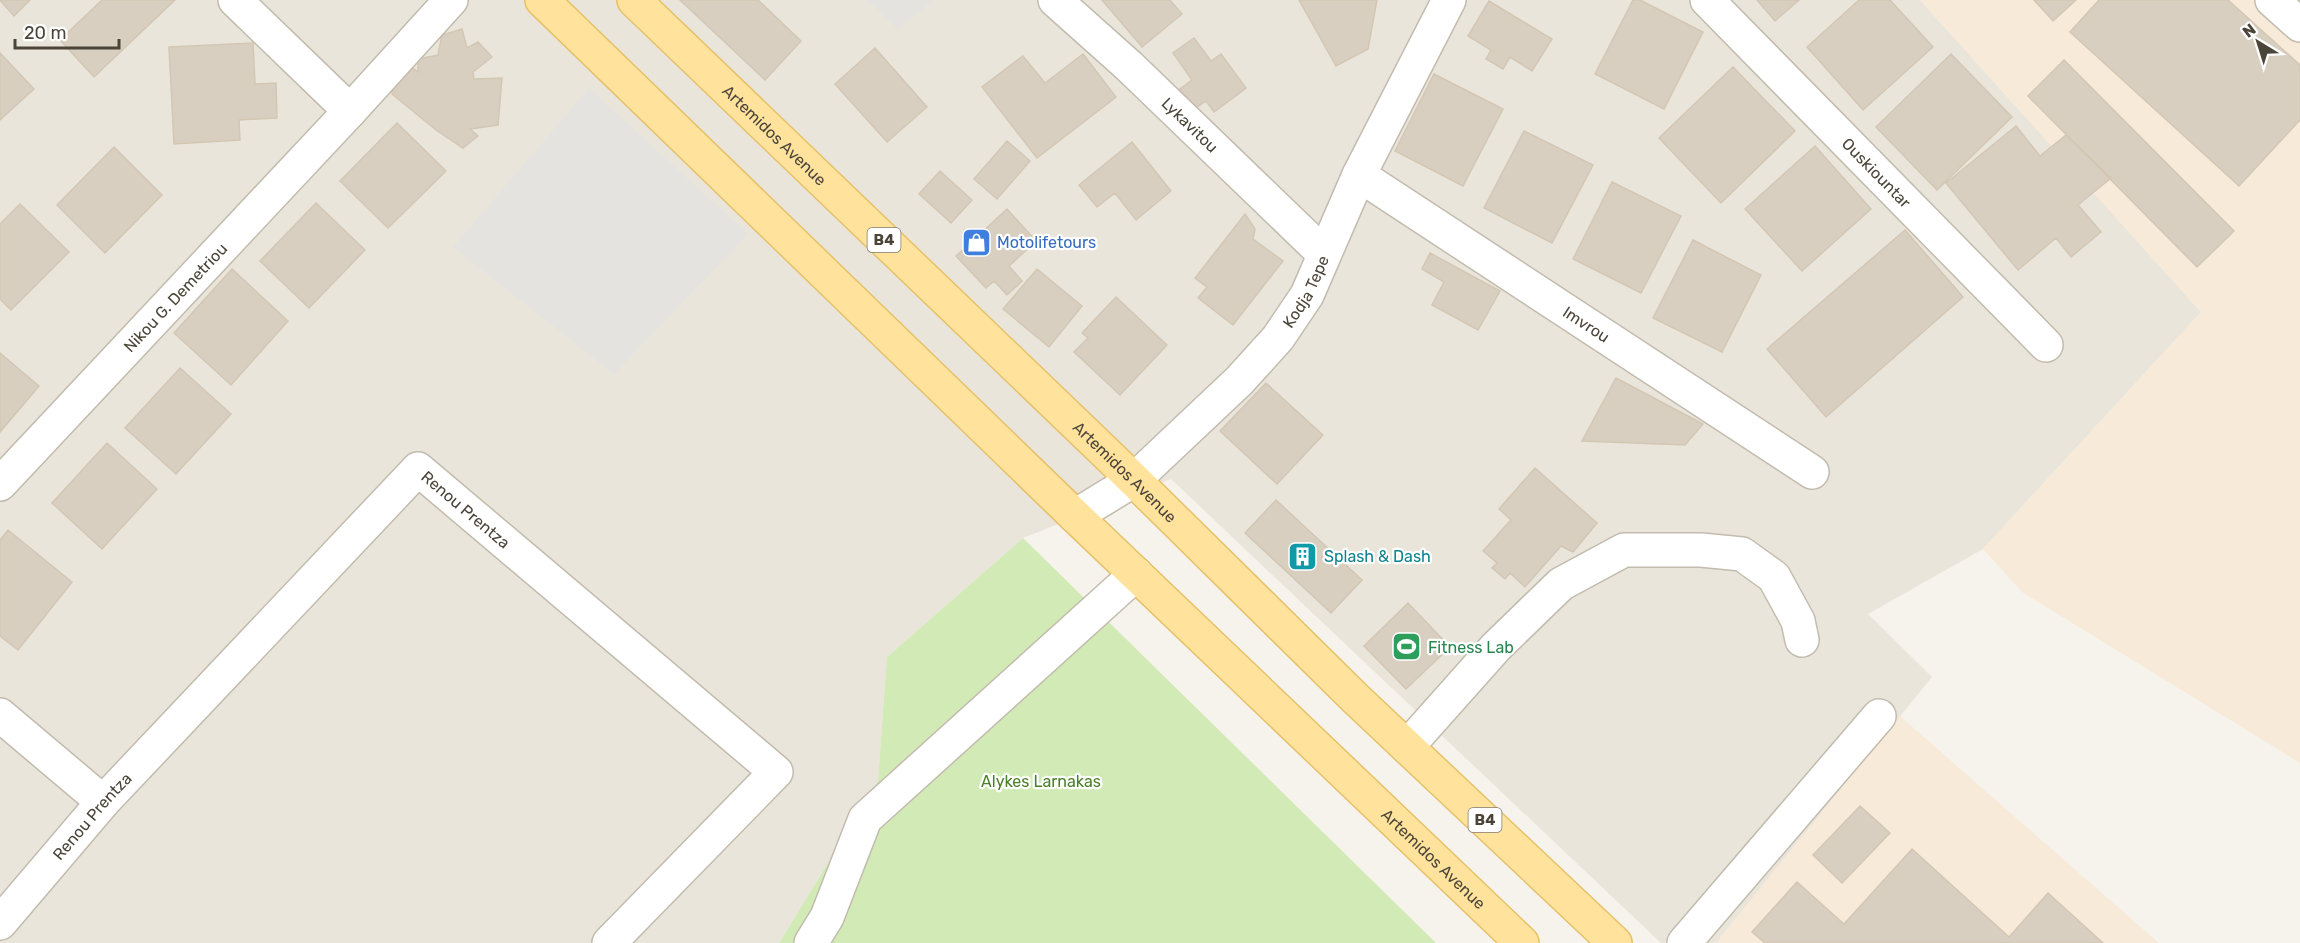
<svg xmlns="http://www.w3.org/2000/svg" width="2300" height="943" font-family="Rubik,sans-serif">
<style>
.residential{fill:#eae5da}
.commercial{fill:#f7ead8}
.green{fill:#d2eab5}
.parking{fill:#e5e3e0}
.building{fill:#d8cfc1;stroke:#d3c7b4;stroke-width:1.5}
.lines{fill:none;stroke-linecap:round;stroke-linejoin:round}
.minor-casing{stroke:#c2bbae;stroke-width:36}
.major-casing{stroke:#e6c16a;stroke-width:36}
.minor{stroke:#fff;stroke-width:33}
.major{stroke:#ffe39c;stroke-width:33}
.labels{text-anchor:middle;dominant-baseline:central;stroke-width:4.5;stroke-linejoin:round;paint-order:stroke}
.shield{fill:#fff;stroke:#817c74;stroke-width:1.5}
.shield-label{font-size:15px;font-weight:bold;fill:#4b4439}
.street-label{font-size:16px;fill:#4b4439;stroke:#fff}
.shop-label{font-size:16px;fill:#366cbe;stroke:#fff;text-anchor:start}
.culture-label{font-size:16px;fill:#0d838f;stroke:#fff;text-anchor:start}
.leisure-label{font-size:16px;fill:#27864d;stroke:#fff;text-anchor:start}
.park-label{font-size:16px;fill:#4a7f2a;stroke:#fff}
</style>
<rect width="100%" height="100%" fill="#f6f3ec"/>
<!-- residential -->
<path class="residential" d="M0,0H1920L2201,312L1983,549L1868,614L1932,677L1716,943H1661L1171,479L1023,538L887,657L878,781L779,943H0Z"/>
<!-- commercial -->
<path class="commercial" d="M1920,0H2300V763L2022,592L1983,549L2201,312Z
M1900,716L2159,943H1716Z"/>
<!-- green -->
<path class="green" d="M1023,538L1436,943H779L878,781L887,657Z"/>
<!-- parking -->
<path class="parking" d="M867,0H934L898,29Z
M589,88L748,234L614,374L453,247Z"/>
<!-- building -->
<path class="building" d="M0,0H30L14,16Z
M102,0H175L94,77L60,40Z
M680,0H758L801,41L765,80Z
M1102,0H1170L1182,14L1142,47Z
M1299,0H1377L1368,49L1336,66Z
M1633,0H1640L1703,32L1664,109L1595,74Z
M1757,0H1799L1775,21Z
M1859,0H1890L1933,47L1863,110L1807,47Z
M2034,0H2076L2053,21Z
M2099,0H2228L2300,65V120L2239,186L2070,32Z
M1489,1L1552,39L1532,71L1510,57L1503,69L1486,59L1491,50L1468,36Z
M462,29L467,48L478,42L492,57L473,72L474,79L502,78L498,125L470,129L478,136L463,148L436,130L392,94L394,75L403,61L418,72V59L438,55L442,35Z
M1194,38L1211,61L1221,54L1246,88L1214,112L1206,101L1190,112L1176,92L1192,80L1173,53Z
M253,43L255,84L276,83L277,118L239,120L240,140L174,144L169,47Z
M875,48L927,107L887,142L835,84Z
M0,53L34,89L0,120Z
M1083,54L1116,97L1037,158L982,87L1023,56L1045,83Z
M1951,54L2012,117L1937,190L1876,127Z
M2064,60L2234,231L2197,267L2028,96Z
M1733,67L1795,131L1721,203L1659,138Z
M1434,74L1503,109L1463,186L1395,151Z
M397,123L446,171L388,228L340,181Z
M2016,126L2040,156L2066,135L2111,178L2078,205L2101,232L2071,257L2056,238L2018,270L1946,183Z
M1524,131L1593,165L1552,243L1484,208Z
M1007,141L1030,161L997,199L974,179Z
M1132,142L1171,191L1136,220L1115,193L1097,207L1079,185Z
M1815,146L1871,209L1802,271L1745,209Z
M114,147L162,195L105,253L57,205Z
M940,171L972,200L951,223L919,194Z
M1612,182L1681,216L1641,293L1573,259Z
M316,203L365,250L309,308L260,261Z
M20,204L69,252L11,310L0,299V224Z
M1007,209L1036,241L1009,266L1022,281L1007,295L994,281L986,288L956,256Z
M1245,214L1255,229L1253,239L1283,261L1233,325L1198,298L1207,287L1195,278Z
M1905,230L1963,297L1826,417L1767,349Z
M1693,240L1761,275L1722,352L1653,318Z
M1430,253L1500,291L1478,330L1432,305L1444,282L1422,269Z
M232,269L288,321L231,385L174,333Z
M1037,269L1082,306L1049,347L1003,309Z
M1116,297L1167,345L1120,395L1074,352L1088,338L1082,333Z
M0,353L39,386L0,432Z
M180,368L231,414L176,474L125,428Z
M1616,378L1703,424L1685,445L1582,441Z
M1266,383L1323,435L1277,484L1220,431Z
M107,443L157,489L102,549L52,503Z
M1535,468L1597,523L1573,552L1561,546L1525,587L1510,573L1505,579L1492,568L1497,563L1483,551L1511,520L1499,509Z
M1276,500L1362,580L1331,613L1245,533Z
M8,530L72,582L18,650L0,636V540Z
M1408,603L1450,647L1406,689L1364,646Z
M1860,806L1890,833L1842,883L1813,855Z
M1912,849L2009,937L2048,893L2103,943H1765L1752,932L1797,882L1844,924Z"/>
<g class="lines">
<defs>
<g id="minor">
<path d="M235,0L350,111"/>
<path id="s1" d="M1055,0L1129,66L1324,254"/>
<path id="s2" d="M1707,0L2046,345"/>
<path d="M2272,0L2300,25"/>
<path id="s3" d="M1359,175L1812,472"/>
<path id="s4" d="M0,484L350,111L451,0"/>
<path id="s5" d="M1075,516L1134,480L1239,381L1278,338L1307,295L1359,175L1449,0"/>
<path d="M0,715L103,802"/>
<path d="M1407,747L1496,647L1561,584L1624,550H1701L1742,554L1774,577L1798,621L1802,640"/>
<path id="s6" d="M0,923L103,802L418,469L776,772L609,943"/>
<path d="M811,943L827,917L865,819L1136,574"/>
<path d="M1684,943L1879,716"/>
</g>
<g id="major">
<path id="s7" d="M542,0L1075,516L1522,943"/>
<path id="s8" d="M634,0L1134,480L1355,698L1615,943"/>
</g>
</defs>
<!-- minor casing -->
<use href="#minor" class="minor-casing"/>
<!-- major casing -->
<use href="#major" class="major-casing"/>
<!-- minor -->
<use href="#minor" class="minor"/>
<!-- major -->
<use href="#major" class="major"/>
</g>
<!-- icons -->
<defs>
<symbol id="shop-square" viewBox="-11 -11 22 22"><rect x="-9" y="-9" width="18" height="18" rx="4" fill="#3f7fe0" stroke="#fff"/><path d="M-5-2.5h2.3a2.7 3.5 0 0 1 5.4 0H5L5.5 6h-11ZM-1.5-2.5h3a1.5 2.3 0 0 0-3 0Z" fill="#fff"/></symbol>
<symbol id="building-square" viewBox="-11 -11 22 22"><rect x="-9" y="-9" width="18" height="18" rx="4" fill="#0f9aa8" stroke="#fff"/><path d="M-4-6H4V6H1V3H-1V6H-4ZM-2.5-4.3h1.7v1.8h-1.7ZM.8-4.3h1.7v1.8H.8ZM-2.5-1h1.7V.8h-1.7ZM.8-1h1.7V.8H.8Z" fill="#fff"/></symbol>
<symbol id="stadium-square" viewBox="-11 -11 22 22"><rect x="-9" y="-9" width="18" height="18" rx="4" fill="#2e9e5b" stroke="#fff"/><path d="M0-5a6.5 5 0 1 0 0 10a6.5 5 0 1 0 0-10ZM-3.5-1.8h7v3.6h-7Z" fill="#fff"/></symbol>
</defs>
<g fill-rule="evenodd">
<use href="#shop-square" x="960" y="226" width="33" height="33"/>
<use href="#building-square" x="1286" y="540" width="33" height="33"/>
<use href="#stadium-square" x="1390" y="630" width="33" height="33"/>
</g>
<g class="labels">
<!-- shield labels -->
<g class="shield">
<rect x="867.5" y="228" width="33" height="24" rx="4.5"/>
<rect x="1468.5" y="808" width="33" height="24" rx="4.5"/>
</g>
<g class="shield-label">
<text x="884" y="240">B4</text>
<text x="1485" y="820">B4</text>
</g>
<!-- street labels -->
<g class="street-label">
<text stroke="none"><textPath href="#s1" startOffset="184">Lykavitou</textPath></text>
<text stroke="none"><textPath href="#s8" startOffset="195">Artemidos Avenue</textPath></text>
<text stroke="none"><textPath href="#s2" startOffset="242">Ouskiountar</textPath></text>
<text stroke="none"><textPath href="#s5" startOffset="326">Kodja Tepe</textPath></text>
<text stroke="none"><textPath href="#s4" startOffset="256">Nikou G. Demetriou</textPath></text>
<text stroke="none"><textPath href="#s3" startOffset="272">Imvrou</textPath></text>
<text stroke="none"><textPath href="#s8" startOffset="681">Artemidos Avenue</textPath></text>
<text stroke="none"><textPath href="#s6" startOffset="680">Renou Prentza</textPath></text>
<text stroke="none"><textPath href="#s6" startOffset="141">Renou Prentza</textPath></text>
<text stroke="none"><textPath href="#s7" startOffset="1238">Artemidos Avenue</textPath></text>
</g>
<!-- shop labels -->
<g class="shop-label">
<text x="997" y="242">Motolifetours</text>
</g>
<!-- culture labels -->
<g class="culture-label">
<text x="1324" y="556">Splash &amp; Dash</text>
</g>
<!-- leisure labels -->
<g class="leisure-label">
<text x="1428" y="647">Fitness Lab</text>
</g>
<!-- park labels -->
<g class="park-label">
<text x="1041" y="781">Alykes Larnakas</text>
</g>
</g>
<!-- north arrow -->
<g transform="translate(2258 42) rotate(322)" stroke="#ffffff" stroke-width="4.5" paint-order="stroke">
<path d="M0-4.5L10 22L0 15L-10 22Z" fill="#4b4439"/>
<text y="-9" font-size="16" font-weight="bold" text-anchor="middle" fill="#4b4439">N</text>
</g>
<!-- scale -->
<path d="M15 39v9h104v-9" fill="none" stroke="#4b4439" stroke-width="3"/>
<text x="24" y="39" font-size="18" fill="#4b4439" stroke="#ffffff" stroke-width="4.5" paint-order="stroke">20 m</text>
</svg>
